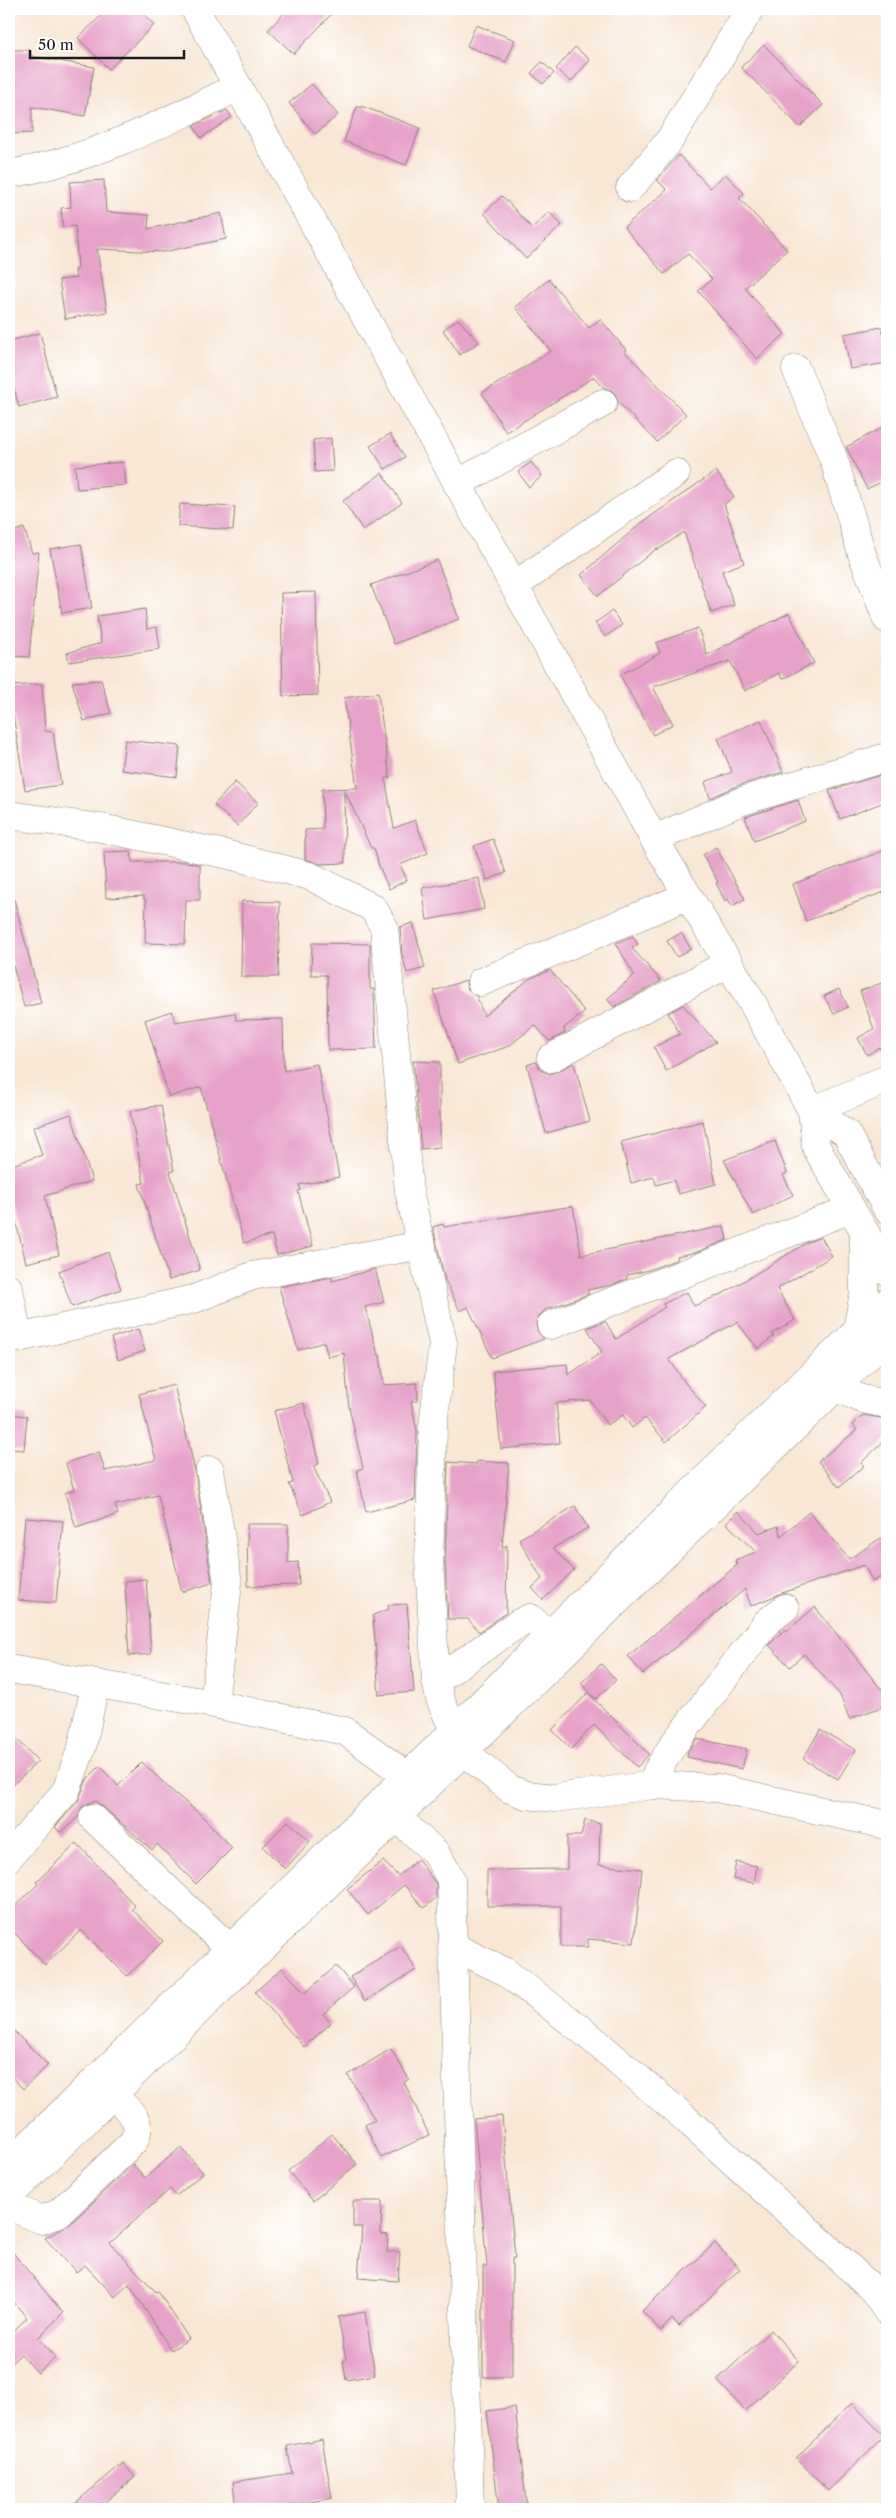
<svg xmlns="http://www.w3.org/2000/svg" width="896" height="2518" font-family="'Libre Caslon Text',serif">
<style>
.building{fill:#e7a2ca}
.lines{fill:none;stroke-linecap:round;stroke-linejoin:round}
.minor-casing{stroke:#8a8278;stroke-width:29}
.major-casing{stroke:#8a8278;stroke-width:29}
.minor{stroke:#fff;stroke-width:28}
.major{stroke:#fff;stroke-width:28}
</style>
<rect width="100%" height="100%" fill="#fff"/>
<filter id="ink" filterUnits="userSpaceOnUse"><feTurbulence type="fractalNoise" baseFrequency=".02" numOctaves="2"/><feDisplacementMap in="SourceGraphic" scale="10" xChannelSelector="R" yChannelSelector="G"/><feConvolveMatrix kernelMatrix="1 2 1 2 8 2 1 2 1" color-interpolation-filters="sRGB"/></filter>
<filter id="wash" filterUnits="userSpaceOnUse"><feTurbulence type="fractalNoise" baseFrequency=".0096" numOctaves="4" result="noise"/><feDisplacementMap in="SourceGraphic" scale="20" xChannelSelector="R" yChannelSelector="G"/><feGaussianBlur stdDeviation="1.12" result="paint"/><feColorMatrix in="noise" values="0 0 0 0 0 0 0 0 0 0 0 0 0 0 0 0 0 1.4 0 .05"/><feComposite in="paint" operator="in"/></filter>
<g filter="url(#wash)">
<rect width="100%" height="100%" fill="#f8e7d4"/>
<g id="blocks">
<!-- building -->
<path class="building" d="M108,9H139L154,25L109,69L78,38Z
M288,9H336L294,54L268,30Z
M476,25L515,40L506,62L467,46Z
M764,45L823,105L800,127L741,67Z
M575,47L590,60L571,82L556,69Z
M9,50H30L31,56L94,67L85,116L32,107V133L9,134Z
M542,62L554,73L543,84L531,73Z
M312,84L338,115L315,134L289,103Z
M357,107H364L420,128L406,165L344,141Z
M227,110L232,117L201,138L193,126Z
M679,155L710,188L725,174L744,193L739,198L787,250L745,288L785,334L757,359L698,291L712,279L688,254L664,274L624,227L667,190L657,180Z
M104,180L106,212L149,215L148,229L221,213L226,239L163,252L97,249L107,312L65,319L59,280L76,278L75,270L78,269L75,226L63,227L61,208L71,207L70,182Z
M502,196L532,228L549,212L562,225L526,259L484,213Z
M549,279L589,328L600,319L626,350L624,351L686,414L657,442L618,402L616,395L611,390L604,388L594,377L506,432L482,393L551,351L515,307Z
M458,319L479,342L460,355L443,330Z
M882,327L883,334L887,332V363L850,369L844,334Z
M40,333L57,397L19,407L9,369V341Z
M887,425V479L867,489L846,447Z
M390,434L405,457L385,469L370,446Z
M331,438L333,471L315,472L313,440Z
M124,462L126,485L77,489L75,466Z
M531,462L542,476L529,487L518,472Z
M716,471L734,497L724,504L744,563L722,571L734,605L711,613L684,532L658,550L657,548L598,596L581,575L640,524Z
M382,473L402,503L363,530L343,501Z
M180,504L235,507L233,530L178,526Z
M24,528L32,553L39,552L29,657L9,656V533Z
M81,544L92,608L62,613L50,549Z
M437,560L459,619L394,644L371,585Z
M316,592L318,695L283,696L281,593Z
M145,609L147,629L157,627L160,649L69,662L67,653L101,643L97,616Z
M612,611L622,625L605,637L595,623Z
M789,613L814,663L782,679L779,673L745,691L730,661L653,687L673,724L653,735L620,675L660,653L656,643L698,628L707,655Z
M101,680L111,713L84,721L72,682Z
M42,684L45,731L53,732L61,785L25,790L13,714H10L9,686Z
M378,693L390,778H385L394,828L415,820L428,853L400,865L407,880L389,889L379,866L374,848H371L344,789L345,863L320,864L305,859V830L323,829L322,789L357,788L344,698Z
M761,720L783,772L737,786L710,798L705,782L732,772L718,738Z
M125,740L180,746L177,777L121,770Z
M887,773V801L840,819L829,791Z
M235,782L258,803L237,826L214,805Z
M798,800L805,821L754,841L745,817Z
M493,839L506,873L487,880L474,846Z
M716,847L745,899L732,906L728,899L725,901L716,883L718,882L703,855Z
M131,851L132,862H186L200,865V900H186L185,944L145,943L146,900H144V896L106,898L104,852Z
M883,851L887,862V891L806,921L793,884Z
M479,878L484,909L427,920L422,888Z
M14,899L41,1003L24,1007L9,950V900Z
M242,901L280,902L278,977H241Z
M413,923L425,968L407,973L402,955L400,927Z
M681,933L691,949L677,957L667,941Z
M633,936L638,945L632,948L661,981L614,1007L607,999L634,975L616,943Z
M312,943L370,944V989H374L376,1049L328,1050L327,975H311Z
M550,970L585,1012L564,1028L565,1033L549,1041L535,1025L509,1046L458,1064L434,991L466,980L467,988L477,997L484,1016L529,979Z
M887,981V1060L885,1061L880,1047L867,1055L858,1038L874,1029L860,991Z
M839,989L848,1007L834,1014L824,996Z
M683,1005L716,1042L666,1071L654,1047L680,1034L668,1013Z
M172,1011L175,1022L235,1013L236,1020L283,1019L284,1071L317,1064L339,1177L299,1185L301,1190L298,1191L313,1246L277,1255L272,1235L244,1243L201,1087L169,1097L145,1020Z
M413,1061L440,1062V1147L421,1149Z
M536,1062L542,1071L550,1074L574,1063L590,1121L546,1133L527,1065Z
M161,1105L174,1171L170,1172L200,1270L169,1280L139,1184L144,1183L130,1111Z
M71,1114L92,1181L45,1196L59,1255L26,1263L9,1193V1166L42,1155L33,1127Z
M703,1121L716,1184L678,1194L674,1180L656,1185L654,1177L631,1183L621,1142Z
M775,1141L787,1173L783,1175L793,1195L753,1215L724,1160Z
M573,1206L581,1255L724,1226L727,1240L697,1252L677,1256L678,1259L649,1270L627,1275V1279L612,1285L587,1290L589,1294L545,1310L539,1316L536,1323L537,1331L544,1339L492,1358L468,1307L460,1311L445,1280L433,1227L443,1224L444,1227Z
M821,1237L832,1256L777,1289L795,1320L772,1334L774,1336L758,1349L737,1322L669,1359L686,1384L706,1407L666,1442L645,1418L632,1428L623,1415L607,1425L590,1400L556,1403L560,1443L501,1449L493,1371L567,1364L568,1375L602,1352L587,1328L605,1321L616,1339L665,1307L663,1304L687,1292L694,1306L724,1293L808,1242Z
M108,1252L121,1289L72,1307L59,1271Z
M375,1269L384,1302L365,1307L378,1355H380L384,1385L417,1383L418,1401H411L417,1431L415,1500L366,1512L357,1470L363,1468L349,1407L344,1353L328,1357L324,1342L298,1350L279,1287L332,1277V1281Z
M138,1329L145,1351L118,1360L111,1338Z
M174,1385L195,1470L212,1583L182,1592L158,1495L115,1505L118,1514L76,1528L65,1493L74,1490L66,1463L99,1452L105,1471L156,1460L139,1394Z
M304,1403L319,1464L313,1466L330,1502L303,1515L289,1484L293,1483L274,1411Z
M9,1414L27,1416L24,1450L9,1449Z
M863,1415L887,1419V1438L861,1463L864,1466L839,1487L818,1461L857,1430L853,1425Z
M477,1461L509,1463L502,1548L507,1545L506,1613L479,1632L468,1619H448L445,1561L448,1462L477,1464Z
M575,1506L588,1528L553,1548L574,1570L543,1600L532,1588L542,1579L519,1539Z
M738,1511L759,1533L778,1526L781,1536L809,1512L849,1559L881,1538L887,1546V1573L873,1582L864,1565L782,1593L751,1606L745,1589L643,1674L628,1656L737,1565L735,1560L756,1552L726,1523Z
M25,1518L63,1521L56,1603L18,1600Z
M247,1524H288V1563L298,1562L299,1585L248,1586Z
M146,1579L151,1654L129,1656L125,1581Z
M407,1604L414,1692L379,1695L373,1615L389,1609L388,1605Z
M815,1607L881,1689L887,1686V1705L849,1719L840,1695L804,1654L790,1667L769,1645L785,1629L787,1631Z
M601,1664L616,1680L596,1699L581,1683Z
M588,1693L649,1754L637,1767L594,1725L571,1749L552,1730Z
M820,1730L856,1750L838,1779L803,1759Z
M9,1731L38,1761L9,1789Z
M697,1739L747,1749L742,1769L687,1757L688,1751Z
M142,1762L170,1789L203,1817L232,1848L196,1884L157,1844L152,1850L95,1800L82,1807L78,1817L61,1833L55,1827L78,1801L87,1779L100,1766L118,1786Z
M585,1820L600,1824L599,1865L642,1869L634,1943L588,1939V1947H561V1906H487V1870L567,1869V1836H581Z
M288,1821L310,1841L285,1869L263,1847Z
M77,1843L135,1906L132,1909L163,1941L127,1976L81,1930L45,1965L9,1927V1912L38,1884L36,1882Z
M418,1859L436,1884V1898L424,1908L404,1885L368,1915L347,1889L383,1861L398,1876Z
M736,1862L757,1866L754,1883L733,1879Z
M401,1946L416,1970L365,2001L350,1977Z
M336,1966L354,1987L323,2014L331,2023L304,2047L255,1992L282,1968L305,1993Z
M9,2026L48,2065L23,2089L9,2074Z
M391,2049L409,2079L404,2082L429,2135L381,2158L365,2125L375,2120L348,2075Z
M502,2116L515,2258H512V2377H483V2266H487L474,2119Z
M332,2134L357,2164L313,2201L288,2171Z
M181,2147L203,2173L176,2196L170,2189L110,2243L156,2292L158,2291L189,2339L171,2350L129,2284L115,2297L85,2265L76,2272L45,2238L70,2224L133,2164L145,2178Z
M353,2201H382L381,2234L388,2235L387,2252H400L398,2281L358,2278L362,2227H353Z
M715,2243L740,2269L679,2326L672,2319L661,2331L642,2311Z
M9,2248L63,2313L38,2338L56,2357L38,2373L21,2354L9,2365V2335L27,2318L9,2296Z
M365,2312L375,2375L346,2380L343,2361L346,2360L338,2317Z
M771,2330L799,2361L745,2411L717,2380Z
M852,2403L884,2436L828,2491L796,2458Z
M515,2407L527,2509H499L487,2411Z
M322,2439L332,2498L286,2507L287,2509H236L233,2482L292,2473L287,2446Z
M123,2463L135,2477L97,2509H68Z"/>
</g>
</g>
<g filter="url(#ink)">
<use href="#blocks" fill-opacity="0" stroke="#8a8278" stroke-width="1"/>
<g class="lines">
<defs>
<path id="minor" d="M9,174C91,160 164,123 238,87
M630,188L669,141L750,9
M796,369L834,460L862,554L887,619
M457,484L603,403
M514,586L676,473
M9,815L101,828L225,854L310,876L373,908L384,927L409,1191L443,1343L433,1426L429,1561L436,1681L440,1699L454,1731
M654,839L742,801L887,757
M481,982L687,896
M551,1058L729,963
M812,1111L887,1079
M9,1289L18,1338
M551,1325L851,1209
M9,1340L194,1299L252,1276L422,1245
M834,1387L862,1399L887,1404
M210,1470L228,1583L214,1704
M9,1669L214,1704L345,1731L406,1775
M436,1681L519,1623L530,1618L550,1635
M464,1752L510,1789L526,1795L555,1798L653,1785L717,1788L887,1825
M653,1785L657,1771L673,1745L767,1622L785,1608
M396,1817L435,1852L451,1879L470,2509
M93,1818L229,1948
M9,1857L66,1791L82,1747L95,1685
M452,1946L504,1971L582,2030L686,2119L872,2288L887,2311
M9,2206L42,2220L59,2213L133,2142C146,2120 127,2110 113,2095"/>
<path id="major" d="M195,9L654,839L753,1004L812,1111L816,1147L887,1271
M812,1111L846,1133L887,1209
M857,1330L864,1293V1233
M9,2164L454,1731L730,1454L887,1302
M9,2196L887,1337"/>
</defs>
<!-- minor casing -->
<use href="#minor" class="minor-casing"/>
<!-- major casing -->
<use href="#major" class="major-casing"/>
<!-- minor -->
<use href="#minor" class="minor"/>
<!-- major -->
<use href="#major" class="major"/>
</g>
</g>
<!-- margin -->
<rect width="896" height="2518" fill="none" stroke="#fff" stroke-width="30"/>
<!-- scale -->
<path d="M30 50v8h154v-8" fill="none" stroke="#1c1c1c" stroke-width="2.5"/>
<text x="38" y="50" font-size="15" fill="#1c1c1c" stroke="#ffffff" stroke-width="4" paint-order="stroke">50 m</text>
</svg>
